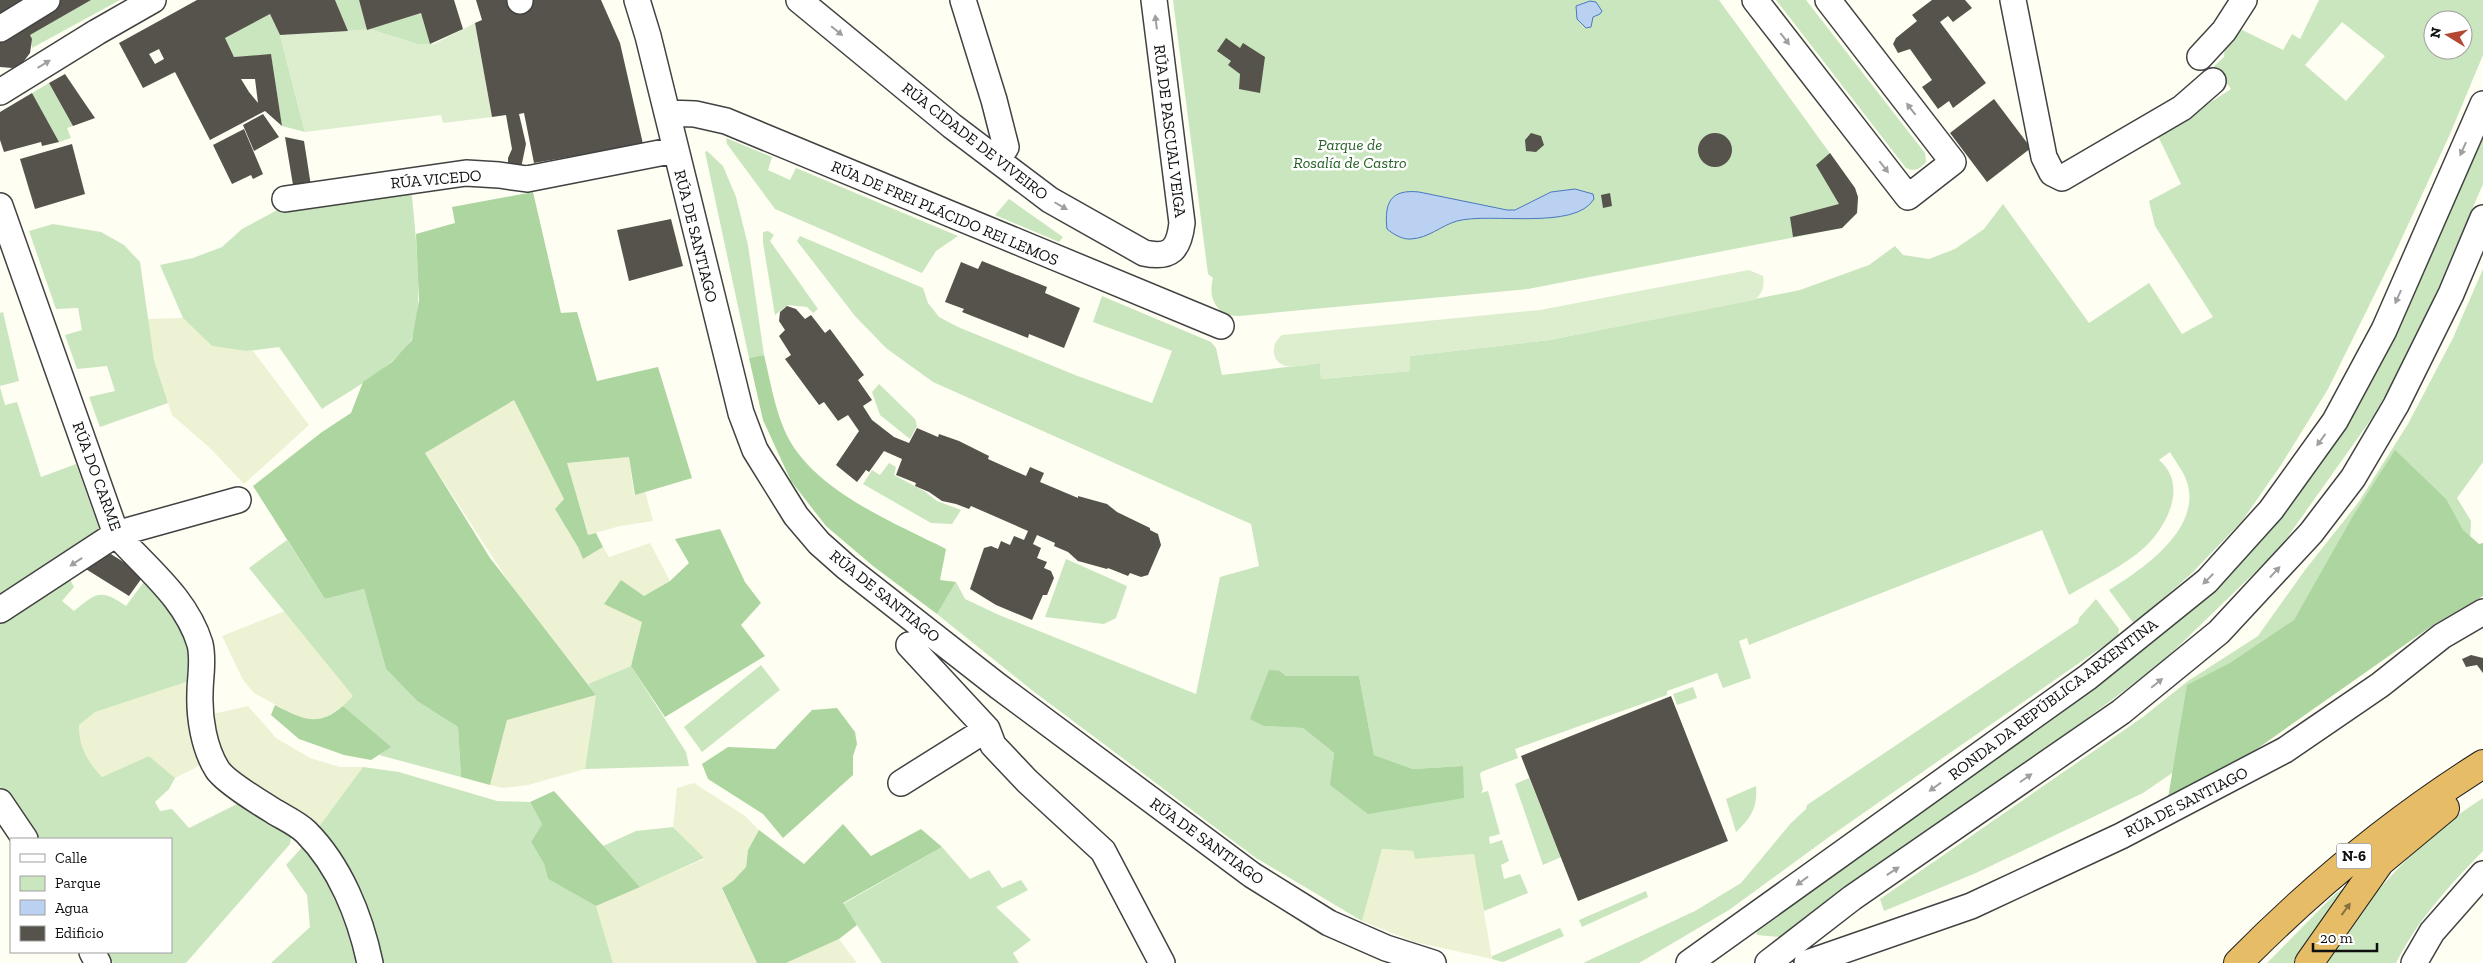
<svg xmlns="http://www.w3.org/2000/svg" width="2483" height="963" font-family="'Zilla Slab',serif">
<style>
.farmland{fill:#eef2d4}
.green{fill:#cae6be;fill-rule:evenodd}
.forest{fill:#acd59f}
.pitch{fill:#ddeecf}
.water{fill:#bbd1f1;stroke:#4978c1}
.building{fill:#56524c;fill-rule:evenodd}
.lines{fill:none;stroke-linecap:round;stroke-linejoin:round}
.minor-casing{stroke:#424242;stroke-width:28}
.highway-casing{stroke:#202020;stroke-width:30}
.minor{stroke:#fff;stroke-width:25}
.highway{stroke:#e6bc67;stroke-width:28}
.oneway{fill:#9f9f9f}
.oneway2{fill:#856e3f}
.labels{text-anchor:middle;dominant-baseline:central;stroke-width:5;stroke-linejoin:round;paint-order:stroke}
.shield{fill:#fff;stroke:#575757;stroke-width:1}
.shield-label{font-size:15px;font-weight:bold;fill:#0f0f0f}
.street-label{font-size:16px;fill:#0f0f0f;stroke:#fff}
.park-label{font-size:16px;font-style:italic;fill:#256125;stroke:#fff}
</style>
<rect width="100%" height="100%" fill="#fefef2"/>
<!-- farmland -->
<path class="farmland" d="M183,318L212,346L253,351L309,425L244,484L211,449L172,415L154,360L147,319Z
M514,399L564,499L583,559L603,547L609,557L650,543L670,581L644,596L604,603L642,622L631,666L588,684L512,587L425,453L478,418Z
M629,457L634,495L645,491L653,521L620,526L588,535L566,463Z
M285,611L354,697L332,716L314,720L300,718L254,693L243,680L222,636Z
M195,679L205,763L175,778L149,756L102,777L90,766L78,737L79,725L95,711Z
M596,695L585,769L528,785L503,788L490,785L507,720Z
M248,706L276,738L310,758L340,767H363L315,832L228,771L208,715Z
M694,783L745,816L759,830L748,850L746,867L733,881L722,889L757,963H613L596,906L704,859L673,827L677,788Z
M1382,849L1413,851L1415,859L1474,854L1492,959L1415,942L1362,921Z
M839,939L857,963H786Z"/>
<!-- green -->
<path class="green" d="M91,0H120L32,48L30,35Z
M335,0H359L367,30L348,31Z
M1173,0H1719L1855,188L1858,197L1857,213L1842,228L1528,289L1239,316L1225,315C1212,304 1209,294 1213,278L1208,274Z
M1776,0H1806L1925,153L1926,162C1920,169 1915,172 1906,168Z
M2319,0H2483V55L2450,134L2395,253L2328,389L2281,465L2242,521L2192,573L2134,624L2109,590C2143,569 2202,529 2187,482C2184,472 2175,461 2170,452L2159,460C2188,484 2168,525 2145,547C2123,567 2094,580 2069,595L2042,530L1749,645L1747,638L1739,641L1751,678L1723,688L1717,673L1667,691V695L1515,749L1518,758L1481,772L1480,775L1483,789L1481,793L1488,791L1500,834L1489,837L1490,844L1502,840L1509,861L1501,865L1504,879L1520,874L1528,893L1484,911L1474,854L1415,859L1413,851L1382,849L1362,921L1256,858L1033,691L937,614L956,582L965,599L999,615L1196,694L1220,577L1259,566L1251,524L933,382L886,348L855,316L797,241L800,236L923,288L928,303L939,317L958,327L1075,375L1152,403L1172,351L1093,322L1102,296L1211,342L1216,348L1222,375L1320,363L1321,379L1409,371V356L1549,340L1800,290L1869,265L1895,246L1903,255L1929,259L1955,249L1984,229L2003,204L2089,323L2149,283L2182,334L2213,317L2155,226L2149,201L2181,184L2158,136L2231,89L2214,66L2224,57L2225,40L2234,26L2283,50L2292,34L2300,39ZM2433,20H2463V50H2433ZM2342,22L2385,56L2346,101L2305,65ZM1280,671L1286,676H1359L1374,755L1413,769L1463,766L1331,785L1334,753L1303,728L1264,726Z
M421,13L430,44H417L369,29Z
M270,14L280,35L305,132L282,126L271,55L234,57L225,38Z
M49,83L73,126L67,128L71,138L59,142L32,93Z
M2483,129V184L2410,353L2372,418L2279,549L2160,664L2004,780L1796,927L1779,937L1757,935L1756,931L1765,920L2073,700L2168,629L2231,569L2356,407L2424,273Z
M726,138L772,157L768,170L790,180L796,168L958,236L936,251L922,273L775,209L727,144Z
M707,151L723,166L736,197L748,245L764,355L749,358L705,152Z
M411,187C414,216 426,320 410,342C388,371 352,389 322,409L279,347L247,351L212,346L183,318L160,265L193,258L222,247L242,229L287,205Z
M1009,199L1063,237L1059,242L995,215Z
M53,224L101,232L124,245L140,262L154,360L168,403L100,427L89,397L115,391L107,366L77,369L65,335L82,330L78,308L56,309L29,231Z
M768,231L774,235L770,241L818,309L813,313L807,307L788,305L775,315L763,243V232Z
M2483,269V462L2457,498L2471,521L2470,545L2251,719L2143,793L1976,873L1884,911L1880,899L2143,717L2188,681L2258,636L2305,570L2358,503L2408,424L2453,338Z
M3,312L19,381L0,386V313Z
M879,384L915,419L917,426L910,439L880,415L872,392Z
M0,387L5,405L17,402L41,477L76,464L101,534L0,604Z
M889,463L896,467L894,475L924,491L937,501L961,510L952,524L931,523L863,484L872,470L880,475Z
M287,540L325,599L364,589L386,669L417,701L458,727L461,777L379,755L390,747L343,706L353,696L249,568Z
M1066,559L1127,586L1116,618L1104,624L1045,617Z
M67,574L74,587L62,601L74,611C97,592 101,589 126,606L146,579L185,626L195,679L95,712L79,725C78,745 88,763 102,777L149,756L175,778L169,789L155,802L160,811L172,809L189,828L247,799L292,832L290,844L186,963H113L106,952H171V839H34L0,787V617Z
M2096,599L2119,629L2118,636L1829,837L1729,910L1639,963H1583L1695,911L1741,883L1791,823L1806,809L1807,805L2078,623L2079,618Z
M761,665L780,690L702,752L684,727Z
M631,666L686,752L689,766L585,769L596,695L588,684Z
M1693,687L1697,698L1677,705L1673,694Z
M363,767L399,772L497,801L530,802L542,824L531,842L544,864L548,879L596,906L613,963H384L338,851L315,832Z
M1529,778L1561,857L1543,865L1515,784Z
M1756,786C1758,807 1751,818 1736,832L1726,799Z
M2483,798V851C2449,886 2418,919 2396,963H2324C2366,899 2418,839 2483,798Z
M673,827L704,858L640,887L603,846L636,831Z
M307,842L330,872L363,961L357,963H271L310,927L307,895L286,865Z
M942,847L970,879L989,870L1002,888L1021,880L1028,890L996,907L1031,940L1013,953L1019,963H882L843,904Z
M2364,874L2299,963H2267L2335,894Z
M1646,891L1648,897L1582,927L1579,920Z
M1560,928L1564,936L1503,962L1492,959V956Z"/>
<!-- forest -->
<path class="forest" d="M533,192L561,313L577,312L597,381L658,367L692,478L635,495L629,457L567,463L588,535L596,533L603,547L583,559L578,547L555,509L564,499L514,400L425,453L490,558L596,695L507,720L490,785L461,777L458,727L417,701L386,669L364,589L325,599L253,486L322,432L351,413L363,382L392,362L412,340L419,300L416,234L455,223L452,207Z
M764,355C770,379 774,406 784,429C809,489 891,521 946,549L940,580L956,582L937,614L873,566L826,526L791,481L763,420L749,358Z
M2395,450L2446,499L2463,530L2479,544L2483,543V596L2433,625L2241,760L2168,798L2187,685L2230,663L2294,620L2353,516Z
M720,529L745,582L761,603L741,625L765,656L665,717L631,666L642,622L604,604L621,580L644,596L670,581L689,563L675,539Z
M1269,670L1280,671L1286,676H1359L1374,755L1413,769L1463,766L1464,798L1368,814L1330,785L1334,753L1303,728L1264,726L1250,719Z
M275,705C302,719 318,728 343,706L391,747L371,760L344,755L299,739L271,715Z
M837,708L855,732L857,744L853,756V775L783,838L763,814L708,779L702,764L728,747L775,749L812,710Z
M554,791L640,887L596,906L548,879L544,864L531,842L542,824L530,802Z
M843,824L871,856L921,829L942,847L843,903L857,925L839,939L786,963H757L722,888L733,881L746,867L748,850L759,830L804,864Z"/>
<!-- pitch -->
<path class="pitch" d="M475,23L492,117L443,123L441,115L305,132L280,35L369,29L417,44H434Z
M1749,270L1763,276C1765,287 1762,293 1755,300L1549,340L1410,356V371L1321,379L1320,363C1306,365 1277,374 1274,353C1273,346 1276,340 1282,335L1540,310Z"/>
<!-- water -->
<path class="water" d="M1590,1L1596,2L1602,11L1600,14L1593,17L1591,27L1586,28L1577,19L1576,6Z
M1575,189L1593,194L1594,199C1575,231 1490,212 1457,221C1440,226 1429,238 1411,239C1403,240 1393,234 1387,229C1384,202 1391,189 1419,192L1507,210H1515L1551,192Z"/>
<!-- building -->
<path class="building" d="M0,0H39L0,24Z
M56,0H91L30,35L32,39L30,53L21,65L12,68L0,67V34Z
M197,0H335L348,31L280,35L270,14L225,38L234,57L271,54L282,126L265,111L210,140L175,72L143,88L119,43ZM159,49L164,59L155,64L149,54ZM241,79H255L258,103L249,92Z
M359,0H454L463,29L430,44L421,13L367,30Z
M476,0H509L510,10L529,3V0H601L620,43L643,144L534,163L524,113L519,114L526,144L521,168H508V158L512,149L506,115L492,117L475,23L482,20Z
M1932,0H1965L1972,8L1953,22L1948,16L1940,22L1986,83L1953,108L1949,101L1938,109L1922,87L1932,80L1910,49L1898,53L1893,44L1896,38L1917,21L1912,15Z
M1226,38L1240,48L1243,43L1265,57L1260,93L1239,89L1240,74L1228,65L1231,61L1217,51Z
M65,74L86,105L95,118L73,126L49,83Z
M32,93L59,142L42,146L41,142L4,152L0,140V112Z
M1994,99L2031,148L1987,182L1950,133Z
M263,114L279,137L254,151L243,125Z
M244,129L263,174L253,179L251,175L232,184L213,145Z
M1698 150a17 17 0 1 1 34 0a17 17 0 1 1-34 0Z
M1531,133L1541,136L1544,145L1536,152L1526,151L1525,140Z
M285,137L304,141L311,186L293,185Z
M72,144L85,194L35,209L20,159Z
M1830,153L1855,188L1858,197L1857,213L1842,228L1793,237L1790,217L1839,204L1816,165Z
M1610,193L1612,206L1603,208L1601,195Z
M671,219L683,266L629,281L617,230Z
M982,261L1047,287L1045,293L1080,308L1064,348L1029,334L1028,338L962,312L964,309L945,302L961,262L978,269Z
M787,306L796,309L805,319L811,315L825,333L830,329L864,375L858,380L872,400L863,406L872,420L894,437L909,443L917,428L938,437L939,434L959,441L989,456L988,459L1026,476L1030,467L1044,473L1040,482L1078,498V496L1107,504L1117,512L1150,528V530L1158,534L1161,545L1148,575L1141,577L1130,573L1128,576L1108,568L1107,569L1078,561L1068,552L1054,546L1055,543L1037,535L1033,544L1041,548L1037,558L1047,562L1044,568L1051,571L1054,578L1047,595H1043L1032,620L996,605L970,589L984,548L991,546L998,549L1001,541L1010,545L1014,536L1024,540L1028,531L971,506L969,509L956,504L942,501L929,492L915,486L916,483L896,475L902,459L884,451L869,472L866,470L857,482L836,465L859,431L848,415L838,421L824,402L819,405L785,359L791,355L779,336L785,330L779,321L780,312Z
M103,549L144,575L129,596L81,566Z
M2471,655L2483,658V673L2477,665L2466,667L2462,659Z
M1671,696L1728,841L1578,901L1521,756Z"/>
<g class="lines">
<defs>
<path id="minor" d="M520,0V1
M637,0L648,36L741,413L755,450L796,516L819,543L846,567L998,686L1252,875L1329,923L1386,948L1433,963
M799,0L952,126L1050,200L1144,253C1171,259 1179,249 1182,223L1154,0
M963,0L994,100L1006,147L998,160
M1755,0L1908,197L1953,162L1828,0
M2013,0L2044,157L2052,173L2062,178L2182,108L2213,81
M0,29L47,0
M2200,57L2224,31L2244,0
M0,92L97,32L153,0
M667,113L695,114L726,121L1221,326
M285,199L466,173L499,175L527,179L675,150
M0,206L116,534C147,569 186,598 200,644C204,661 200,677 200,693C199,718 204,748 217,769C224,781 262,804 275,812C285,818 298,824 306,832C340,866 360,916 370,963
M0,610L116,534L238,500
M909,645L987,729L993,745L1027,781L1103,851L1162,963
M901,783L987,729
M0,802L25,839
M92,952L98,963
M1689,963L2088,677L2207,581L2271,510L2335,421L2384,330L2483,104
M1768,963L1852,898L2121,712L2219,632L2311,533L2353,478L2396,405L2451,294L2483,218
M1807,963L1971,906L2121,836L2285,750L2380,685L2442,636L2483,612
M2414,963L2432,932L2483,874"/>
<path id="highway" d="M2238,963C2312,888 2394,820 2483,764
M2309,963L2380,862L2445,808"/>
</defs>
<!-- minor casing -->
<use href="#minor" class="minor-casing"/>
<!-- highway casing -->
<use href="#highway" class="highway-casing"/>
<!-- minor -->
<use href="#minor" class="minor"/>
<!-- highway -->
<use href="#highway" class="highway"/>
</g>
<!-- one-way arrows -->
<defs><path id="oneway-solid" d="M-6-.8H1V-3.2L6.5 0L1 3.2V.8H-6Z" transform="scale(1.25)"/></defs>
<g class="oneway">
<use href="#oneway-solid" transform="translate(1156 22) rotate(-97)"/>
<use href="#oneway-solid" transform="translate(837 31) rotate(39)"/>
<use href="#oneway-solid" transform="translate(1785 39) rotate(52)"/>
<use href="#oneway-solid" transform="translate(44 64) rotate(-31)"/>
<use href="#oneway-solid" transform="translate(1911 109) rotate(-128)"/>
<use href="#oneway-solid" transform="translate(2463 149) rotate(114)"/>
<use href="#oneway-solid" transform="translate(1884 167) rotate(52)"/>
<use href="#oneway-solid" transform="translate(1061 206) rotate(30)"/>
<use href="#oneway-solid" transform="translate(2398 297) rotate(114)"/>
<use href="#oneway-solid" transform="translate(2321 440) rotate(126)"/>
<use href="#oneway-solid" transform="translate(76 562) rotate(146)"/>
<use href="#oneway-solid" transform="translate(2275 572) rotate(-47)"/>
<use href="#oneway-solid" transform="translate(2208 579) rotate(135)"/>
<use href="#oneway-solid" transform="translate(2157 683) rotate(-39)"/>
<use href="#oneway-solid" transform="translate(2026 778) rotate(-35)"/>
<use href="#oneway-solid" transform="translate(1935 787) rotate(144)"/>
<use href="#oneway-solid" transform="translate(1893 871) rotate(-33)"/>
<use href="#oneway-solid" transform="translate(1802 881) rotate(144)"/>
</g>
<use class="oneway2" href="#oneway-solid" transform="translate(2346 909) rotate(-54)"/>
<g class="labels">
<!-- shield labels -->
<rect class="shield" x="2336.5" y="843.5" width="35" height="25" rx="4"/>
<g class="shield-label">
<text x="2354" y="856">N-6</text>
</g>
<!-- street labels -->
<g class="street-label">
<text transform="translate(1170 131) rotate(83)">RÚA DE PASCUAL VEIGA</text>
<text transform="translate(975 141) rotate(38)">RÚA CIDADE DE VIVEIRO</text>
<text transform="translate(436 179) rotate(-5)">RÚA VICEDO</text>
<text transform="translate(945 213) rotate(23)">RÚA DE FREI PLÁCIDO REI LEMOS</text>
<text transform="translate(696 236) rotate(76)">RÚA DE SANTIAGO</text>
<text transform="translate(97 476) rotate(70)">RÚA DO CARME</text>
<text transform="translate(885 596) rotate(39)">RÚA DE SANTIAGO</text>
<text transform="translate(2053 699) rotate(-37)">RONDA DA REPÚBLICA ARXENTINA</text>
<text transform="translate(2186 802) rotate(-27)">RÚA DE SANTIAGO</text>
<text transform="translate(1207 841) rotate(36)">RÚA DE SANTIAGO</text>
</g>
<!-- park labels -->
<g class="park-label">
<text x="1350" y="144">Parque de<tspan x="1350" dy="18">Rosalía de Castro</tspan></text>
</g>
</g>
<!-- legend -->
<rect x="10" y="838" width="162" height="115" fill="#ffffff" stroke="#9f9f9f"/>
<rect x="20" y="854" width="25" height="8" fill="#ffffff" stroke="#9f9f9f"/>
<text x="55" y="863" font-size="15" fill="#0f0f0f">Calle</text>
<rect x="20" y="876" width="25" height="15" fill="#cae6be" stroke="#9f9f9f"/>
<text x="55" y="888" font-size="15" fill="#0f0f0f">Parque</text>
<rect x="20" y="900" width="25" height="15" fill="#bbd1f1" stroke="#9f9f9f"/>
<text x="55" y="913" font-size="15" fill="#0f0f0f">Agua</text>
<rect x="20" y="926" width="25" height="15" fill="#56524c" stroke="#9f9f9f"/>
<text x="55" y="938" font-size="15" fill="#0f0f0f">Edificio</text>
<!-- north arrow -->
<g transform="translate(2448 35) rotate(280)"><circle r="24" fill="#ffffff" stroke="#9f9f9f"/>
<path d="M0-4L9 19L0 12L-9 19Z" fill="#b24833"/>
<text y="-8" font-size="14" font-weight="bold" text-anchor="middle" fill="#0f0f0f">N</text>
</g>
<!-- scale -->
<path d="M2313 943v8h64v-8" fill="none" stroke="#0f0f0f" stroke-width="2.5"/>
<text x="2320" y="943" font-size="15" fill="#0f0f0f" stroke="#ffffff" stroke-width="4" paint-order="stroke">20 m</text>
</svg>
